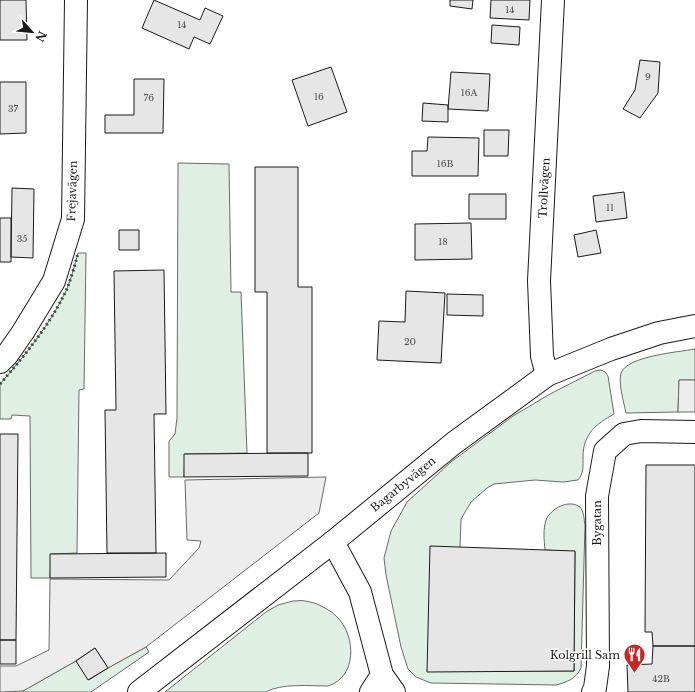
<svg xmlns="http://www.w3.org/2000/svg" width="695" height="692" font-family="'Libre Baskerville',serif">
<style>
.green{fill:#e0efe3;stroke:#6a6a6a}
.parking{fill:#ededed;stroke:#6a6a6a}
.building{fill:#e6e6e6;stroke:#1a1a1a}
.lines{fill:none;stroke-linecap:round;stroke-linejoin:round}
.street-casing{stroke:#1a1a1a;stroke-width:24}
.secondary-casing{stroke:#1a1a1a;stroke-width:24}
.street{stroke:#fff;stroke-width:22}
.secondary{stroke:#fff;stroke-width:22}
.hedge{stroke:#2b5a34;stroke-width:3;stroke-dasharray:2 3;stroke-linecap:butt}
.labels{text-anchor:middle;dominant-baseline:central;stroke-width:3;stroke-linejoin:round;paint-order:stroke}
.number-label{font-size:9px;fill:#4d4d4d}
.street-label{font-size:11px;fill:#1a1a1a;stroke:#fff}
.poi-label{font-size:11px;fill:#1a1a1a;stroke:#fff;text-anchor:end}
</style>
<rect width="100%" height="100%" fill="#fff"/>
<!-- green -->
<path class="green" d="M178,163L229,164L231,292H241L247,453L185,454L184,477H169V441L175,434L177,418Z
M78,253H86L84,389L79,390L77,553L51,554L50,578H31L30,416L12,415L11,419H0V384C25,355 49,326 66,291C71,279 75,265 78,253Z
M695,349V380H679L678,412L626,413C624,403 618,383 621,373C627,356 679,352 695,349Z
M601,370L605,372L608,376L614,414C596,424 583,434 583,457C583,466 584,473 578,480L563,482L535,480L494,484L487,488L471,502L461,519L460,547L427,671H574L575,552L545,550C544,540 543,529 546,520C551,508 569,499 580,507C584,511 584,520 585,525L581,668C576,679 567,682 556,685L431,683L416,677L408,669L401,647L386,575L384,558L391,531L407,502L451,462L513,416L550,394L595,371Z
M293,601C297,601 301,600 305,601C316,602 331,610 338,618C356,637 357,677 328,686C311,686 281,683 266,692H165L266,612L278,605Z
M146,647L149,652L91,692H21L76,661L89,680L108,668Z"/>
<!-- parking -->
<path class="parking" d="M679,380H695V412H678Z
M326,477L319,513L146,647L108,668L95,648L74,662L23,691L0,692V666H16L49,650L50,579L169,580L199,548L201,541L187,540L185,480Z"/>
<!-- building -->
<path class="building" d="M0,0H26L27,40H0Z
M154,0L200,20L205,8L223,16L210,44L194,37L189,49L142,28Z
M450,0H473L472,9L450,6Z
M491,0H530L529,20L490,18Z
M492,25L520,27L519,45L491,43Z
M640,60L660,62L658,93L640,118L623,109L635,90Z
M331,67L347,112L308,126L292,80Z
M451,72L490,74L488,111L448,109Z
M134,79H164L163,133H105V115H134Z
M0,82H26V133L0,134Z
M423,103L448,105V122L422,121Z
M484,130H509L508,156H484Z
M428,137L479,138L478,176H412V151H427Z
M255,167H298V287H312V453H267V292H255Z
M12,188L34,189L33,258L11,257Z
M624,192L627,218L596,222L593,196Z
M469,194H506V219H469Z
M0,218H11V262H0Z
M471,223L472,259L415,260V224Z
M119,230H139V250H119Z
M596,230L601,253L578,257L574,235Z
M164,270L166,414H154L156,553H107L105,410H116L114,271Z
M406,291L445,293L441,363L377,360L379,321L405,322Z
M447,294L483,295V316L447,315Z
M0,434H18L16,640H0Z
M308,453V476L184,477V454Z
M646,465H695V646H653L652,632H645Z
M430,546L575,551L574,671L427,672Z
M166,553V577L50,578V554Z
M0,640H16V664H0Z
M653,646H695V692H628L627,665L652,664Z
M95,648L108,668L88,680L76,661Z"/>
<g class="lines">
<defs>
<path id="street" d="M0,362L7,355L23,332L54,281L73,219L76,0
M547,375L542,356L539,281L553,0
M333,542L360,592L382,675L371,692
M382,675L394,692
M593,692L595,688L598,666L597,496L605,451L624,434L641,431L695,432"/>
<path id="secondary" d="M139,692L333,542L454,443L547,375L611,349L659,333L695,326"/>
</defs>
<!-- street casing -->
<use href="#street" class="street-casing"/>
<!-- secondary casing -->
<use href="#secondary" class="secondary-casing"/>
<!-- street -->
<use href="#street" class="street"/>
<!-- secondary -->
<use href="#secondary" class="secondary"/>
<!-- hedge -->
<path class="hedge" d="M0,384C25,355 49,326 66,291C71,279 75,265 78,253"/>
</g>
<!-- icons -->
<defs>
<symbol id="restaurant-pin" viewBox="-11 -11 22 30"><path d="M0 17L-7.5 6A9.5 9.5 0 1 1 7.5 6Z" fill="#c62828" stroke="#fff"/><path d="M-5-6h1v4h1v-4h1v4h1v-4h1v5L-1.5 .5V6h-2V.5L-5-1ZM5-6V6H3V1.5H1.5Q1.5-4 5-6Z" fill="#fff"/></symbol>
</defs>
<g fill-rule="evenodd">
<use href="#restaurant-pin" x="622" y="642" width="25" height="34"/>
</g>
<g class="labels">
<!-- number labels -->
<g class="number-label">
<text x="510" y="9">14</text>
<text x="182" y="24">14</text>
<text x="648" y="76">9</text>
<text x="469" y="92">16A</text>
<text x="319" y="96">16</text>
<text x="149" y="97">76</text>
<text x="13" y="108">37</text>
<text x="445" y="163">16B</text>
<text x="610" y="207">11</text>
<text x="22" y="238">35</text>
<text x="443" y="241">18</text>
<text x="410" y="341">20</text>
<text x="661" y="678">42B</text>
</g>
<!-- street labels -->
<g class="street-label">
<text transform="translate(544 188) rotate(-87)">Trollvägen</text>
<text transform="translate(72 191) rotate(-88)">Frejavägen</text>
<text transform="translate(403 484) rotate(-39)">Bagarbyvägen</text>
<text transform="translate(597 523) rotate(-90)">Bygatan</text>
</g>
<!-- poi labels -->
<g class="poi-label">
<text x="620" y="655">Kolgrill Sam</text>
</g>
</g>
<!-- north arrow -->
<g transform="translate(32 32) rotate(117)" stroke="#ffffff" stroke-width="3" paint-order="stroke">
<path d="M0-3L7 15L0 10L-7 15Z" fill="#1a1a1a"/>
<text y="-6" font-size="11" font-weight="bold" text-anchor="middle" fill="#1a1a1a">N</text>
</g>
</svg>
